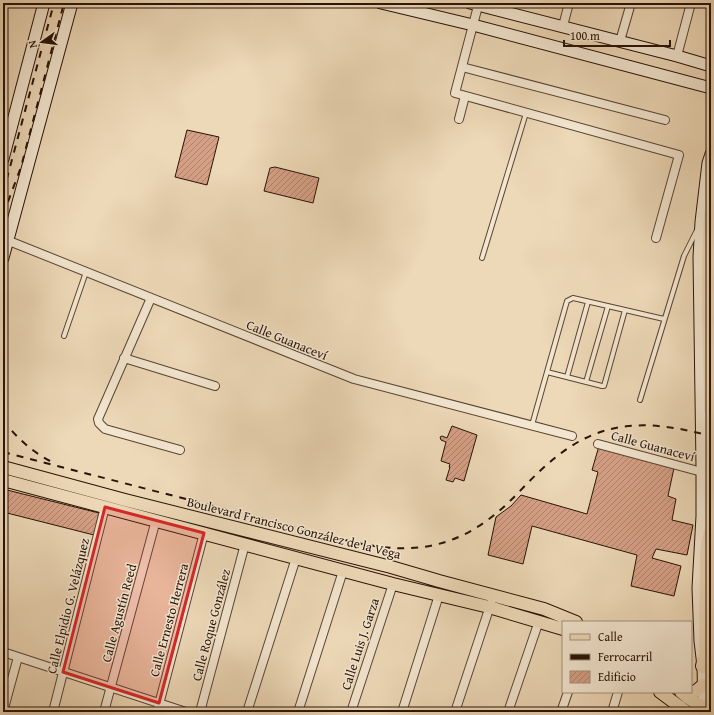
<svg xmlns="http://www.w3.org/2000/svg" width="714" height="715" font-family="'Gentium Book Plus',serif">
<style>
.building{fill:url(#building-hatch);stroke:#281206}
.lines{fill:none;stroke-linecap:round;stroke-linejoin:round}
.lane-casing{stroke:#594432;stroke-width:6}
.street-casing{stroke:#594432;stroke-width:10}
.secondary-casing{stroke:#281206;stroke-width:13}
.primary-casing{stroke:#281206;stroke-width:14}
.highway-casing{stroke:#281206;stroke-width:16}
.path{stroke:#281206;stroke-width:1.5;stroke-dasharray:3 2;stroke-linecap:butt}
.lane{stroke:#f3e6d0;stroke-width:4}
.street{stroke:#f3e6d0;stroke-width:8}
.secondary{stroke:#f3e6d0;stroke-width:11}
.primary{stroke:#edd8b7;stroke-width:12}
.highway{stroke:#edd8b7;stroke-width:14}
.rail{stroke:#281206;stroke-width:2;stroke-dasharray:7 7;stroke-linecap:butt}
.marked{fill:#d62828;fill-opacity:0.2;stroke:#d62828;stroke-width:3;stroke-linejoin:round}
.labels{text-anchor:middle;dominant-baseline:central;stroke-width:3;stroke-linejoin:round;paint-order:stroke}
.street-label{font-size:13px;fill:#281206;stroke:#f3e6d0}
</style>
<defs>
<pattern id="building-hatch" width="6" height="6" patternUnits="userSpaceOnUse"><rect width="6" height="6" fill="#d6a086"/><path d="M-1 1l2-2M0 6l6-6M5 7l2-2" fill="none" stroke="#ae816c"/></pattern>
</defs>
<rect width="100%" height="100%" fill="#edd8b7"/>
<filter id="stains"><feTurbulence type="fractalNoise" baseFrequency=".005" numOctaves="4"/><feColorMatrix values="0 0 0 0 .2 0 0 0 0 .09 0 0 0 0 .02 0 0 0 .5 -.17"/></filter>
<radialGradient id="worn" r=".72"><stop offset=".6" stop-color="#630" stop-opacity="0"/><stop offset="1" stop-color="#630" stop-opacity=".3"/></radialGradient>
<!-- building -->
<path class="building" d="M187,130L219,137L207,185L175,177Z
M275,167L319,178L313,203L264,191L270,168Z
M452,426L477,435L464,481L455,478L453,482L446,480L450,467H449L450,464L441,461L446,442L441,440L440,437L442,436L447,438Z
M599,446L674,468L668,496L676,499L672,520L693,525L687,555L656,549L652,558L681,566L674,596L631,586L637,555L532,526L523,564L488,555L496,517L511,506L521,495L587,514L598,472L592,470Z
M3,489L99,513L94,535L3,512Z"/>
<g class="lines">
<defs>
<path id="lane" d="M482,258L526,113
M64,336L86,272
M547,372L602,386H604L625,310
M567,377L588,302
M586,382L608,306
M640,400L684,256L697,230
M532,425L567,301L573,298L664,319"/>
<path id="street" d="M478,6L455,93L679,155L656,238
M563,26L569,3
M620,41L631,3
M677,56L691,3
M462,67L665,120
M459,119L465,96
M4,239L354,379L572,436
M151,298L98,419L99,423L105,429L180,450
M124,358L215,386
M598,444L702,472
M3,652L186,712
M3,712L18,657
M53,712L105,507
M104,712L156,520
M157,712L204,533
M200,712L245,544
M247,712L296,558
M298,712L343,571
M351,712L393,584
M402,712L439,595
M455,712L491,603
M508,712L539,621
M561,712L568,692
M612,712L618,692"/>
<path id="secondary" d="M381,3L473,25L711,88
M470,3L677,56L711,66
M3,159L44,3
M3,258L72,3
M704,712L703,666L700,641L698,588L702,516V467L699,257L701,222L708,163L711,154"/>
<path id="primary" d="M3,467L125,500L391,567L439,581L544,609L576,622
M3,480L393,584L489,607L563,629
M660,692L687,712
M681,692C690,700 699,706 711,710
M691,692L696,691L703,685"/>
<path id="highway" d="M711,214L709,261V305L711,408
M703,666L706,654L707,555L708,543L711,532"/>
</defs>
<!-- lane casing -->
<use href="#lane" class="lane-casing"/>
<!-- street casing -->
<use href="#street" class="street-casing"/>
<!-- secondary casing -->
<use href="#secondary" class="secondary-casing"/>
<!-- primary casing -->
<use href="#primary" class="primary-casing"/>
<!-- highway casing -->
<use href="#highway" class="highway-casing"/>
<!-- path -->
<path class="path" d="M711,127L708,136H711"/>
<!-- lane -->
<use href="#lane" class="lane"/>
<!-- street -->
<use href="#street" class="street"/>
<!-- secondary -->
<use href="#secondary" class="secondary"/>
<!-- primary -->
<use href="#primary" class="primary"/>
<!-- highway -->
<use href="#highway" class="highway"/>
<!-- rail -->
<path class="rail" d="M3,123L7,145V165
M3,193L54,3
M3,215L21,167L64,3
M3,420C16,437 31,451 50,461
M3,452L353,542C423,558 469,544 518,493C541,469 564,446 595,434C634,419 672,426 711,436"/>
</g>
<!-- marked area -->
<path class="marked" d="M105,507L204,533L159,703L63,672Z"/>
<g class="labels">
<!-- street labels -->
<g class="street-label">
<text transform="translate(287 340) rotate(22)">Calle Guanaceví</text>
<text transform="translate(653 446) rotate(15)">Calle Guanaceví</text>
<text transform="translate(294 528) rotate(14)">Boulevard Francisco González de la Vega</text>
<text transform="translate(68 606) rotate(-76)">Calle Elpidio G. Velázquez</text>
<text transform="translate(119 613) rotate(-75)">Calle Agustín Reed</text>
<text transform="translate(169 620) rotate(-75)">Calle Ernesto Herrera</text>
<text transform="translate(211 625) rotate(-75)">Calle Roque González</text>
<text transform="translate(360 644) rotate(-72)">Calle Luis J. Garza</text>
</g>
</g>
<!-- margin -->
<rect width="714" height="715" fill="none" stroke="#edd8b7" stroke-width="16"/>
<rect x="4" y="4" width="706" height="707" fill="none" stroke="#281206" stroke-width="2"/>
<rect x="8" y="8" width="698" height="699" fill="none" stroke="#281206"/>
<!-- legend -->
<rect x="562" y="621" width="130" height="72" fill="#f3e6d0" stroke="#a2917f"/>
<rect x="570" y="634" width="20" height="6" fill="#edd8b7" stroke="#a2917f"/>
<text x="598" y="641" font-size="12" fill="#281206">Calle</text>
<rect x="570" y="654" width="20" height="6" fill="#281206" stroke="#a2917f"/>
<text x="598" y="661" font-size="12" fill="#281206">Ferrocarril</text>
<rect x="570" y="671" width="20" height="12" fill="url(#building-hatch)" stroke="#a2917f"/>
<text x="598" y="681" font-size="12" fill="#281206">Edificio</text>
<!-- north arrow -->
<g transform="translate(42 42) rotate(256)" stroke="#f3e6d0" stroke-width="3" paint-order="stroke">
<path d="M0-3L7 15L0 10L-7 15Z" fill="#281206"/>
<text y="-6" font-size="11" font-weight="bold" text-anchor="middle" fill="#281206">N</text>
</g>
<!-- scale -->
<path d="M564 40v6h106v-6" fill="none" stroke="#281206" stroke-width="2"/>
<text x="570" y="40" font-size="12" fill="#281206" stroke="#f3e6d0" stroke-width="3" paint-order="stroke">100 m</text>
<rect width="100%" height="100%" filter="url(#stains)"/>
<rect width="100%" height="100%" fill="url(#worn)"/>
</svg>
